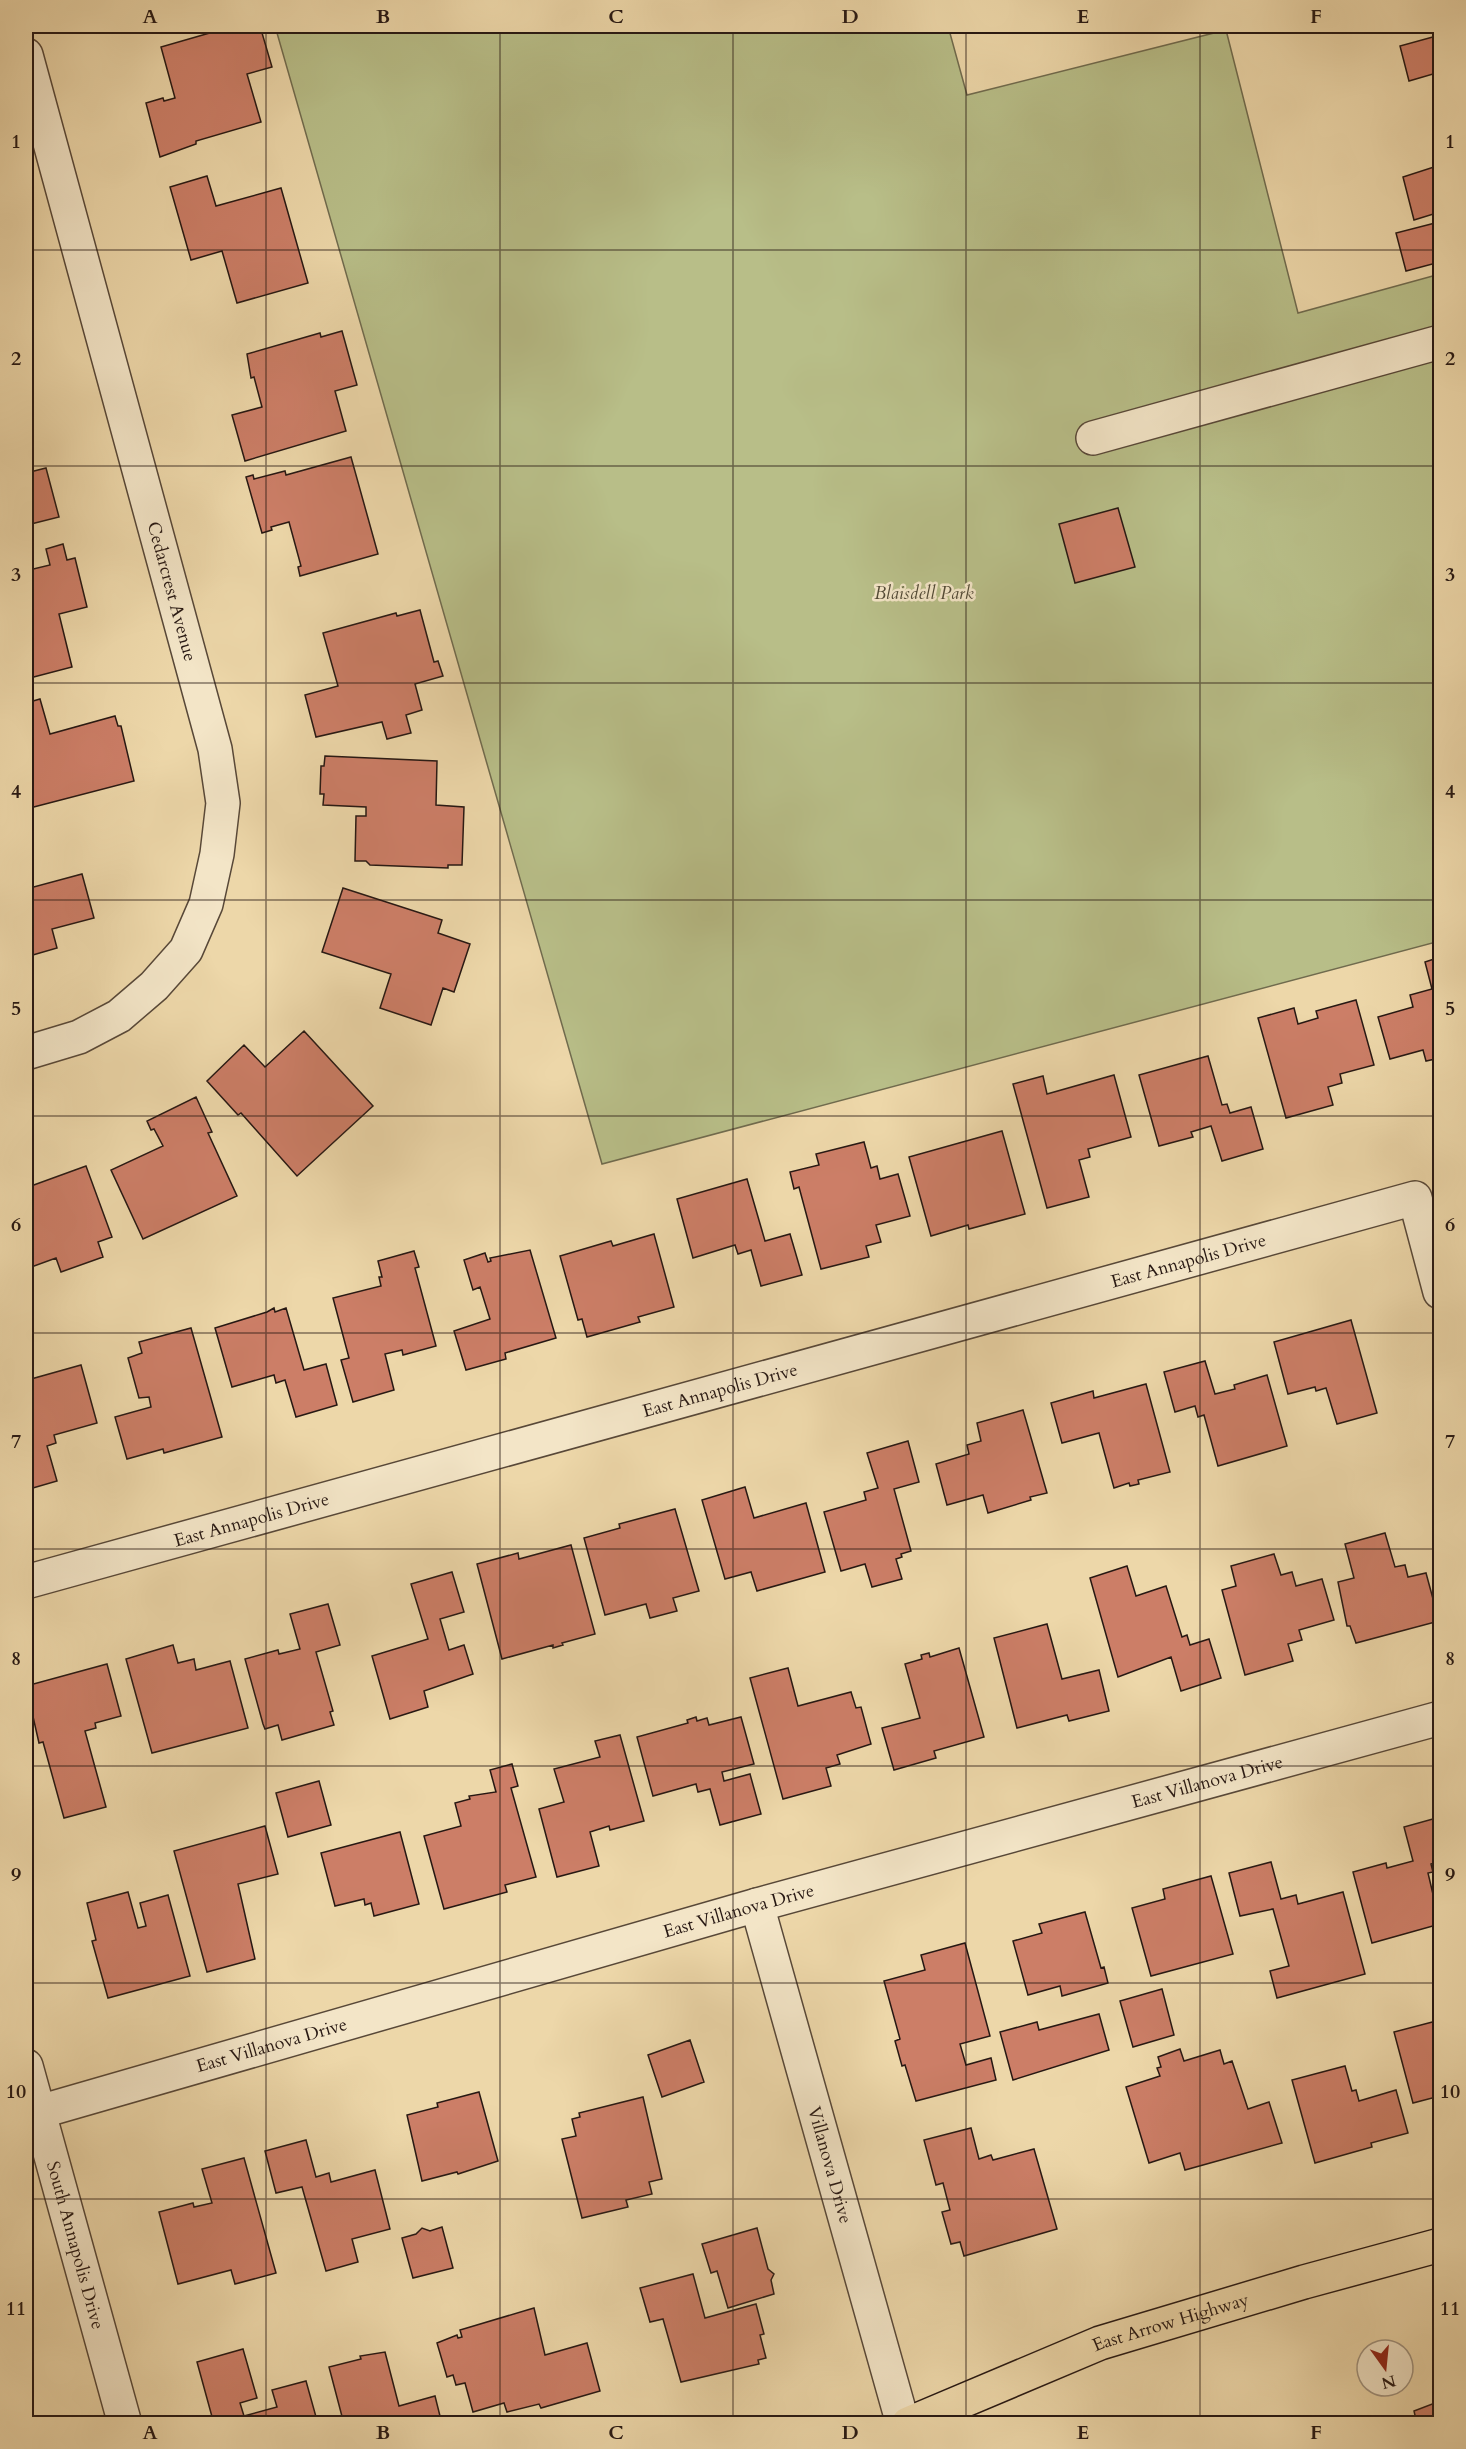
<svg xmlns="http://www.w3.org/2000/svg" width="1466" height="2449" font-family="Cardo,serif">
<style>
.green{fill:#b8be88;stroke:#706b4e;stroke-width:1.5}
.building{fill:#cc7e67;stroke:#271813;stroke-width:1.5}
.lines{fill:none;stroke-linecap:round;stroke-linejoin:round}
.minor-casing{stroke:#584838;stroke-width:36}
.major-casing{stroke:#271813;stroke-width:36}
.minor{stroke:#f3e5c7;stroke-width:33}
.major{stroke:#edd7a9;stroke-width:33}
.grid{fill:none;stroke:#271813;stroke-width:1.5;stroke-opacity:0.55}
.labels{text-anchor:middle;dominant-baseline:central;stroke-width:5;stroke-linejoin:round;paint-order:stroke}
.street-label{font-size:18px;fill:#271813;stroke:#f3e5c7}
.park-label{font-size:18px;font-style:italic;fill:#524a36;stroke:#f3e5c7}
.neatline{fill:none;stroke:#271813;stroke-width:2}
.grid-label{font-size:20px;text-anchor:middle;font-weight:bold;fill:#271813}
</style>
<rect width="100%" height="100%" fill="#edd7a9"/>
<filter id="stains"><feTurbulence type="fractalNoise" baseFrequency=".00333" numOctaves="4"/><feColorMatrix values="0 0 0 0 .2 0 0 0 0 .09 0 0 0 0 .02 0 0 0 .5 -.17"/></filter>
<radialGradient id="worn" r=".72"><stop offset=".6" stop-color="#630" stop-opacity="0"/><stop offset="1" stop-color="#630" stop-opacity=".3"/></radialGradient>
<!-- green -->
<path class="green" d="M275,26H948L967,95L1226,30L1298,313L1440,274V941L602,1164Z"/>
<!-- building -->
<path class="building" d="M234,26L235,30L260,26L272,67L247,74L261,122L196,141V144L160,157L146,103L163,98L164,101L175,98L161,47Z
M1440,35V72L1409,81L1400,46Z
M1440,165V212L1414,220L1403,177Z
M207,176L216,206L281,188L308,283L237,303L222,251L191,260L170,187Z
M1439,222L1440,262L1406,271L1396,233Z
M342,331L357,385L335,391L346,431L245,461L232,415L262,407L254,377L251,378L247,354L320,333L321,337Z
M351,457L378,554L300,576L298,567L301,566L289,522L271,527L272,530L262,533L246,477L253,475L254,479L285,471L286,475Z
M46,468L59,517L27,525L26,473Z
M1118,508L1135,567L1075,583L1059,524Z
M63,544L67,560L75,558L87,607L59,614L72,667L26,679V576L31,575L29,570L50,565L46,549Z
M420,610L434,662L438,661L443,676L415,684L422,710L406,715L411,733L387,739L382,722L316,737L305,695L338,686L323,633L396,613L397,616Z
M40,699L50,734L115,716L118,726H121L134,781L26,809V703Z
M325,756L437,761L436,805L464,807L462,865H448V868L370,865L366,861H355L356,816H366V807L323,805L324,794H320L321,766H324Z
M82,874L94,918L52,929L57,948L26,957V889Z
M343,888L442,920L438,933L470,944L454,992L443,988L431,1025L380,1008L391,974L322,952Z
M1440,957V1058L1426,1061L1423,1050L1390,1059L1378,1017L1413,1007L1410,995L1432,989L1425,962Z
M1356,1000L1374,1065L1340,1074L1342,1083L1328,1087L1333,1105L1286,1118L1258,1018L1294,1008L1298,1024L1318,1018L1316,1011Z
M304,1031L373,1106L297,1176L241,1113L238,1115L207,1081L244,1045L265,1067Z
M1208,1056L1222,1105L1227,1104L1230,1113L1251,1107L1263,1149L1222,1161L1211,1126L1191,1132L1193,1137L1159,1146L1139,1075Z
M1114,1075L1131,1137L1088,1149L1090,1157L1079,1160L1089,1197L1047,1208L1013,1084L1043,1076L1047,1094Z
M196,1097L212,1132L208,1133L237,1196L143,1239L111,1170L163,1146L154,1129L151,1130L147,1121Z
M1002,1131L1025,1214L969,1229L968,1225L931,1236L909,1157Z
M864,1142L871,1168L877,1166L880,1179L898,1174L910,1216L876,1225L881,1242L866,1246L869,1257L821,1269L799,1187L794,1189L790,1172L819,1165L816,1154Z
M86,1166L112,1237L98,1242L103,1257L61,1272L56,1258L26,1269V1171L31,1186Z
M747,1179L765,1241L790,1234L802,1275L761,1286L751,1250L738,1254L735,1245L693,1258L677,1199Z
M654,1234L674,1307L638,1317L640,1322L587,1337L582,1319L578,1320L560,1256L611,1241L613,1246Z
M530,1250L556,1338L505,1353L506,1359L466,1370L454,1331L490,1319L480,1287L473,1290L464,1260L485,1253L488,1262L491,1261L490,1258Z
M414,1251L419,1267L415,1268L436,1346L403,1355L402,1350L385,1354L394,1390L353,1402L341,1360L349,1358L333,1298L381,1286L379,1277H382L378,1261Z
M274,1308L275,1312L286,1308L304,1370L326,1364L337,1405L296,1417L285,1380L276,1383L274,1375L232,1387L215,1328L267,1312Z
M1351,1320L1377,1413L1337,1424L1326,1388L1316,1391L1315,1387L1288,1394L1274,1342Z
M191,1328L222,1437L164,1453L163,1449L127,1459L115,1417L151,1407L149,1397L139,1398L128,1358L142,1353L139,1342Z
M1205,1361L1215,1394L1235,1389L1234,1385L1267,1375L1287,1446L1218,1466L1204,1415L1198,1417L1195,1406L1175,1412L1164,1372Z
M81,1365L97,1423L54,1435L56,1443L47,1446L57,1481L26,1490V1376L30,1375L31,1379Z
M1146,1384L1170,1472L1138,1480L1139,1484L1130,1486L1129,1483L1114,1488L1099,1433L1062,1443L1051,1403L1093,1391L1094,1398Z
M1023,1410L1047,1493L1030,1497L1031,1500L988,1513L983,1495L947,1505L936,1464L969,1454L967,1445L981,1441L977,1423Z
M908,1441L919,1482L894,1489L911,1551L901,1554L902,1557L896,1559L902,1579L872,1587L865,1564L841,1571L824,1512L866,1500L864,1492L878,1488L867,1453Z
M745,1487L754,1518L806,1503L825,1572L757,1591L751,1572L725,1579L702,1500Z
M675,1509L699,1591L673,1598L677,1611L650,1618L646,1604L605,1615L584,1538L620,1528L619,1524Z
M1385,1533L1395,1567L1405,1565L1408,1577L1426,1573L1439,1621L1356,1643L1350,1626H1347L1338,1582L1354,1578L1345,1544Z
M571,1545L595,1634L562,1643L563,1645L553,1648V1645L502,1659L477,1564L518,1553L519,1559Z
M1274,1554L1281,1575L1292,1572L1296,1586L1322,1579L1334,1620L1299,1630L1302,1640L1288,1644L1293,1661L1245,1675L1222,1590L1236,1586L1231,1566Z
M1127,1566L1136,1596L1166,1586L1182,1637L1187,1635L1190,1645L1209,1639L1221,1678L1181,1691L1171,1657L1118,1677L1090,1578Z
M452,1572L464,1612L440,1619L449,1650L464,1645L473,1674L424,1691L428,1707L390,1719L372,1656L428,1639L411,1584Z
M328,1604L340,1645L316,1652L333,1711L330,1712L334,1725L282,1740L278,1725L265,1729L263,1724L245,1659L278,1650L279,1654L300,1649L290,1614Z
M1047,1624L1062,1679L1099,1670L1109,1711L1069,1721L1067,1715L1017,1728L994,1638Z
M173,1645L178,1663L194,1659L196,1670L230,1661L248,1728L152,1753L126,1659Z
M959,1648L984,1737L934,1751L936,1758L894,1770L882,1728L920,1718L905,1664L922,1659L921,1655L929,1653L930,1657Z
M107,1664L121,1716L95,1723L96,1728L85,1731L106,1807L64,1818L43,1742L39,1743L26,1686Z
M788,1668L798,1706L851,1692L856,1708L861,1707L871,1744L837,1755L840,1764L826,1768L831,1786L783,1799L750,1678Z
M696,1717L697,1721L707,1718L709,1725L741,1717L754,1764L722,1772L724,1781L750,1774L761,1814L720,1825L710,1789L698,1792L696,1784L653,1796L637,1737L688,1723L687,1720Z
M620,1735L644,1821L610,1830L609,1826L590,1832L599,1866L557,1877L539,1809L564,1802L554,1769L600,1757L595,1741Z
M512,1764L518,1786L511,1788L536,1877L505,1885L507,1892L444,1909L424,1836L461,1826L455,1803L470,1799L469,1796L496,1792L490,1770Z
M319,1781L331,1825L288,1837L276,1793Z
M1440,1817V1861L1431,1864L1433,1872L1428,1873L1440,1924L1372,1943L1353,1872L1386,1863L1387,1868L1413,1861L1404,1827Z
M265,1826L278,1874L238,1884L255,1959L207,1972L174,1851Z
M400,1832L419,1904L374,1916L371,1903L365,1905L364,1899L335,1906L321,1853Z
M1271,1862L1281,1899L1296,1895L1298,1904L1343,1892L1365,1974L1277,1998L1270,1971L1289,1966L1273,1909L1240,1916L1229,1873Z
M1211,1876L1233,1954L1151,1976L1132,1908L1165,1899L1163,1889Z
M128,1892L138,1928L146,1926L140,1903L168,1895L190,1976L108,1998L92,1941L96,1940L87,1903Z
M1085,1912L1101,1968L1104,1967L1108,1983L1062,1996L1060,1986L1028,1995L1013,1941L1042,1933L1039,1924Z
M965,1943L990,2036L960,2044L966,2065L991,2058L996,2080L916,2101L905,2065L902,2066L895,2041L900,2039L884,1981L925,1970L921,1955Z
M1162,1989L1174,2035L1133,2047L1120,2001Z
M1099,2014L1109,2050L1013,2080L1000,2032L1037,2022L1039,2030Z
M1440,2020V2096L1413,2103L1394,2032Z
M690,2040L704,2082L662,2097L648,2055Z
M1180,2049L1184,2061L1220,2050L1224,2064L1232,2061L1248,2109L1269,2102L1282,2143L1185,2170L1180,2153L1149,2163L1126,2087L1160,2076L1157,2068L1161,2067L1158,2057Z
M1345,2066L1352,2091L1356,2090L1359,2101L1396,2090L1408,2133L1371,2143L1372,2147L1315,2163L1292,2080Z
M479,2092L498,2161L458,2174L457,2172L422,2181L407,2115L438,2107L437,2103Z
M643,2097L662,2179L649,2182L652,2194L626,2200L628,2207L582,2218L562,2139L576,2136L572,2119L580,2117L579,2113Z
M971,2128L979,2159L991,2155L993,2160L1034,2149L1057,2229L964,2256L960,2242L951,2244L942,2212L950,2210L943,2183L936,2185L924,2140Z
M306,2140L316,2177L329,2173L331,2182L375,2170L390,2229L352,2239L358,2262L326,2271L302,2187L276,2193L265,2151Z
M244,2158L276,2273L235,2284L231,2270L178,2284L159,2212L193,2203L194,2207L212,2203L202,2169Z
M442,2227L453,2268L413,2278L402,2238L416,2234L422,2228L430,2231Z
M757,2228L768,2269L774,2274L771,2280L774,2294L728,2308L717,2271L711,2273L702,2244Z
M693,2274L705,2318L756,2304L764,2334L760,2335L766,2358L758,2360L759,2364L681,2382L663,2319L650,2322L640,2288Z
M534,2308L545,2355L587,2343L600,2391L541,2408L539,2404L507,2412L504,2403L473,2412L465,2383L456,2385L453,2375L447,2377L437,2343L457,2335L458,2338L462,2337L460,2330Z
M243,2349L257,2398L240,2403L244,2416L277,2407L272,2390L306,2381L318,2424H214L197,2362Z
M385,2352L399,2406L435,2396L442,2424H344L329,2367L361,2359L360,2356Z
M1440,2401V2424H1417L1414,2411Z
M26,2407L30,2424H26Z
M1393,2419L1395,2424H1377Z"/>
<g class="lines">
<defs>
<g id="minor">
<path id="s1" d="M26,55L215,749L223,803L217,854L206,904L186,950L154,986L119,1016L79,1037L26,1053"/>
<path d="M1093,438L1440,342"/>
<path id="s2" d="M26,1582L1415,1198L1440,1292"/>
<path id="s3" d="M757,1905L903,2424"/>
<path id="s4" d="M26,2066L125,2424"/>
<path id="s5" d="M39,2112L757,1905L1440,1718"/>
</g>
<g id="major">
<path id="s6" d="M908,2424L1100,2343L1304,2282L1440,2245"/>
</g>
</defs>
<!-- minor casing -->
<use href="#minor" class="minor-casing"/>
<!-- major casing -->
<use href="#major" class="major-casing"/>
<!-- minor -->
<use href="#minor" class="minor"/>
<!-- major -->
<use href="#major" class="major"/>
</g>
<!-- grid -->
<path class="grid" d="M266,26V2424M500,26V2424M733,26V2424M966,26V2424M1200,26V2424M26,250H1440M26,466H1440M26,683H1440M26,900H1440M26,1116H1440M26,1333H1440M26,1549H1440M26,1766H1440M26,1983H1440M26,2199H1440"/>
<g class="labels">
<!-- street labels -->
<g class="street-label">
<text stroke="none"><textPath href="#s1" startOffset="556">Cedarcrest Avenue</textPath></text>
<text stroke="none"><textPath href="#s2" startOffset="1206">East Annapolis Drive</textPath></text>
<text stroke="none"><textPath href="#s2" startOffset="720">East Annapolis Drive</textPath></text>
<text stroke="none"><textPath href="#s2" startOffset="234">East Annapolis Drive</textPath></text>
<text stroke="none"><textPath href="#s5" startOffset="1214">East Villanova Drive</textPath></text>
<text stroke="none"><textPath href="#s5" startOffset="728">East Villanova Drive</textPath></text>
<text stroke="none"><textPath href="#s5" startOffset="242">East Villanova Drive</textPath></text>
<text stroke="none"><textPath href="#s3" startOffset="270">Villanova Drive</textPath></text>
<text stroke="none"><textPath href="#s4" startOffset="186">South Annapolis Drive</textPath></text>
<text stroke="none"><textPath href="#s6" startOffset="282">East Arrow Highway</textPath></text>
</g>
<!-- park labels -->
<g class="park-label">
<text x="924" y="593">Blaisdell Park</text>
</g>
</g>
<!-- margin -->
<rect width="1466" height="2449" fill="none" stroke="#edd7a9" stroke-width="66"/>
<!-- north arrow -->
<g transform="translate(1385 2368) rotate(165)"><circle r="28" fill="#f3e5c7" stroke="#a1937f" stroke-width="1.5"/>
<path d="M0-4.5L10 22L0 15L-10 22Z" fill="#8f2418"/>
<text y="-9" font-size="16" font-weight="bold" text-anchor="middle" fill="#271813">N</text>
</g>
<rect x="33" y="33" width="1400" height="2383" class="neatline"/>
<g class="grid-label">
<text x="150" y="23">A</text>
<text x="383" y="23">B</text>
<text x="616" y="23">C</text>
<text x="850" y="23">D</text>
<text x="1083" y="23">E</text>
<text x="1316" y="23">F</text>
<text x="16" y="148">1</text>
<text x="1450" y="148">1</text>
<text x="16" y="365">2</text>
<text x="1450" y="365">2</text>
<text x="16" y="581">3</text>
<text x="1450" y="581">3</text>
<text x="16" y="798">4</text>
<text x="1450" y="798">4</text>
<text x="16" y="1015">5</text>
<text x="1450" y="1015">5</text>
<text x="16" y="1231">6</text>
<text x="1450" y="1231">6</text>
<text x="16" y="1448">7</text>
<text x="1450" y="1448">7</text>
<text x="16" y="1665">8</text>
<text x="1450" y="1665">8</text>
<text x="16" y="1881">9</text>
<text x="1450" y="1881">9</text>
<text x="16" y="2098">10</text>
<text x="1450" y="2098">10</text>
<text x="16" y="2315">11</text>
<text x="1450" y="2315">11</text>
<text x="150" y="2439">A</text>
<text x="383" y="2439">B</text>
<text x="616" y="2439">C</text>
<text x="850" y="2439">D</text>
<text x="1083" y="2439">E</text>
<text x="1316" y="2439">F</text>
</g>
<rect width="100%" height="100%" filter="url(#stains)"/>
<rect width="100%" height="100%" fill="url(#worn)"/>
</svg>
